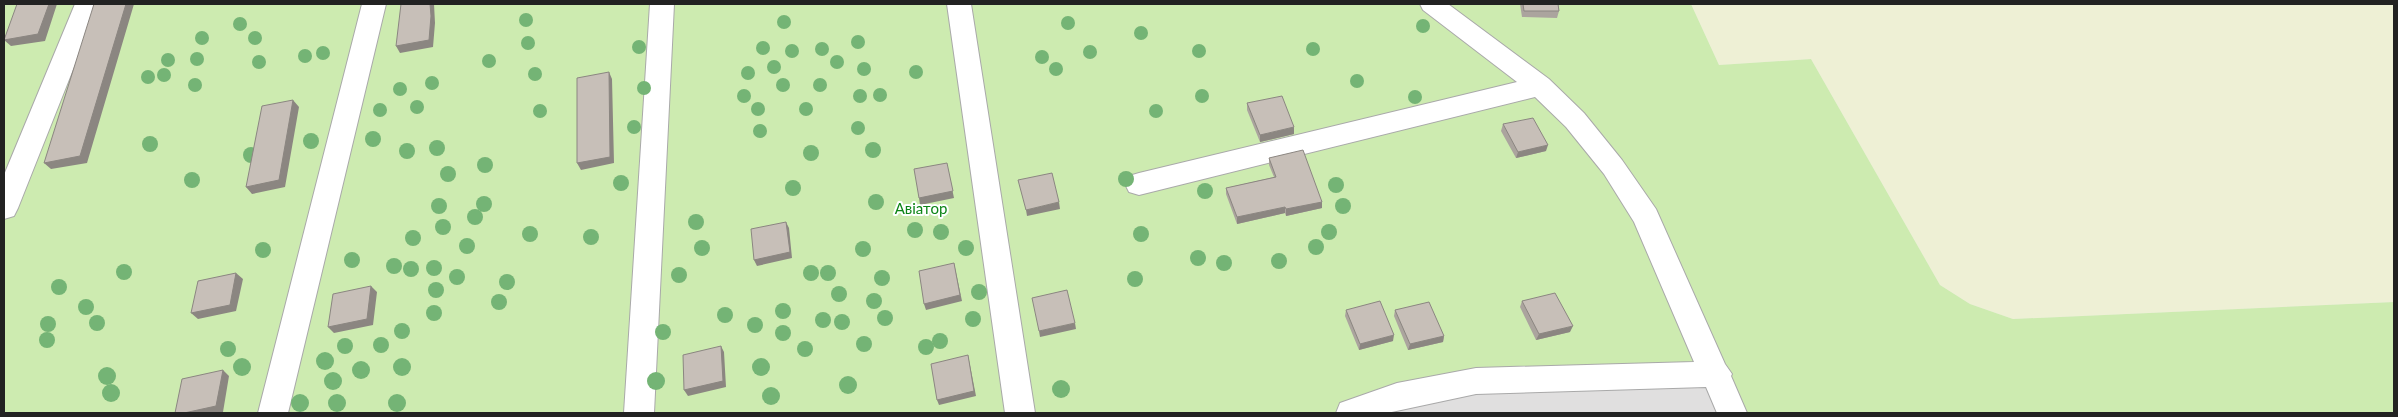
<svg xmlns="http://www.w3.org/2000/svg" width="2398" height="417" font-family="Lato,sans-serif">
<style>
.residential{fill:#e0dfdf}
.farmland{fill:#eef0d5}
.grass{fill:#cdebb0}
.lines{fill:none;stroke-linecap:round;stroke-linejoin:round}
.minor-casing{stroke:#a9a9a9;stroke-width:2}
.minor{fill:#fff;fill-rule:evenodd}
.tree{fill:#74b475}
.wall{fill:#aba49e}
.shaded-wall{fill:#8b8681}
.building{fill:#c7bfb8;stroke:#8b8681}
.labels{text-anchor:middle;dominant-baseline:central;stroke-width:4;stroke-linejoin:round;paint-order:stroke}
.park-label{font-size:15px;fill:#0c8416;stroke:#fff}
</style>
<rect width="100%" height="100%" fill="#f2efe9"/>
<!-- residential -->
<path class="residential" d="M1717,374L1732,413H1351L1397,396Z"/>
<!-- farmland -->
<path class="farmland" d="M1691,4H2394V302L2013,319L1970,304L1940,285L1811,59L1719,65Z"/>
<!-- grass -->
<path class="grass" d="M4,4H1691L1719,65L1811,59L1940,285L1970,304L2013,319L2394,302V413H1732L1716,374L1397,396L1351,413H4Z"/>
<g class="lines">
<defs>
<path id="minor" d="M75,4H99L18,208L14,216L4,219V175Z
M362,4H386L288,413H258Z
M650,4H674L654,413H624Z
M947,4H971L1035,413H1005Z
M1420,4H1448L1549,79L1584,113L1622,160L1656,209L1725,364L1732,374L1731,376L1747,413H1717L1706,387L1476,394L1387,413H1336L1340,403L1397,383L1476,368L1694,362L1634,222L1604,174L1566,127L1535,97L1139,195L1129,192L1125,184L1129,176L1139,173L1517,82L1423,10Z"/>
</defs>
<!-- minor casing -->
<use href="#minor" class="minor-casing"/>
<!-- minor -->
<use href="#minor" class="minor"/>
</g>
<!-- trees -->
<g class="tree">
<circle cx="526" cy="20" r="7"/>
<circle cx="784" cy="22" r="7"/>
<circle cx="1068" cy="23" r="7"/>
<circle cx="240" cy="24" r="7"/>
<circle cx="1423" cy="26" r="7"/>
<circle cx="1141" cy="33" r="7"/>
<circle cx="202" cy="38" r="7"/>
<circle cx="255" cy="38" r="7"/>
<circle cx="858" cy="42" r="7"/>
<circle cx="528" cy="43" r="7"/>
<circle cx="639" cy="47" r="7"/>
<circle cx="763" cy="48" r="7"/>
<circle cx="822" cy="49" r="7"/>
<circle cx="1313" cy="49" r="7"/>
<circle cx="792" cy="51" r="7"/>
<circle cx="1199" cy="51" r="7"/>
<circle cx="1090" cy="52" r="7"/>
<circle cx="323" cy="53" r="7"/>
<circle cx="305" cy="56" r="7"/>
<circle cx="1042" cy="57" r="7"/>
<circle cx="197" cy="59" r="7"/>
<circle cx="168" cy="60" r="7"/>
<circle cx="489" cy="61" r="7"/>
<circle cx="259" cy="62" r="7"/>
<circle cx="837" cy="62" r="7"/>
<circle cx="774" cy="67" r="7"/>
<circle cx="864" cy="69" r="7"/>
<circle cx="1056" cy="69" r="7"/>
<circle cx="916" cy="72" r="7"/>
<circle cx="748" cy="73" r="7"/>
<circle cx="535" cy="74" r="7"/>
<circle cx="164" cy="75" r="7"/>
<circle cx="148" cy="77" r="7"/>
<circle cx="1357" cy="81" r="7"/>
<circle cx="432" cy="83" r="7"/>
<circle cx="195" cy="85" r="7"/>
<circle cx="783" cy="85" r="7"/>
<circle cx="820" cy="85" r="7"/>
<circle cx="644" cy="88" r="7"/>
<circle cx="400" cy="89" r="7"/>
<circle cx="880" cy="95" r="7"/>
<circle cx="744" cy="96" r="7"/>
<circle cx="860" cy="96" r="7"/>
<circle cx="1202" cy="96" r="7"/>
<circle cx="1415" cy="97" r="7"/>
<circle cx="417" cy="107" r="7"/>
<circle cx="758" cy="109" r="7"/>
<circle cx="806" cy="109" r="7"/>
<circle cx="380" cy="110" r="7"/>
<circle cx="540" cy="111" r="7"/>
<circle cx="1156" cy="111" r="7"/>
<circle cx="634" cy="127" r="7"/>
<circle cx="858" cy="128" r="7"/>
<circle cx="760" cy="131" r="7"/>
<circle cx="373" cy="139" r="8"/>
<circle cx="311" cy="141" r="8"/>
<circle cx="150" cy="144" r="8"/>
<circle cx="437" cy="148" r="8"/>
<circle cx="873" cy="150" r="8"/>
<circle cx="407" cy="151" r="8"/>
<circle cx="811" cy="153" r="8"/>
<circle cx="251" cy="155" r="8"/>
<circle cx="485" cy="165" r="8"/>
<circle cx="448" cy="174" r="8"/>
<circle cx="1126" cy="179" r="8"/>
<circle cx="192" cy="180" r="8"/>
<circle cx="621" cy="183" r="8"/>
<circle cx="1336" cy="185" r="8"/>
<circle cx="793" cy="188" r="8"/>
<circle cx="1205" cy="191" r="8"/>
<circle cx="876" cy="202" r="8"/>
<circle cx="484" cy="204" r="8"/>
<circle cx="439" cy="206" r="8"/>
<circle cx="1343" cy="206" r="8"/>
<circle cx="475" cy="217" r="8"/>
<circle cx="696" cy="222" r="8"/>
<circle cx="443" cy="227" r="8"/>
<circle cx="915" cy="230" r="8"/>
<circle cx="941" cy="232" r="8"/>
<circle cx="1329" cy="232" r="8"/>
<circle cx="530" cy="234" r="8"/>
<circle cx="1141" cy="234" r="8"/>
<circle cx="591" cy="237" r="8"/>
<circle cx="413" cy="238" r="8"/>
<circle cx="467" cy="246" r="8"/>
<circle cx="1316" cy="247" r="8"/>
<circle cx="702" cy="248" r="8"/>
<circle cx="966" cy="248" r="8"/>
<circle cx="863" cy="249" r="8"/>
<circle cx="263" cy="250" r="8"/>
<circle cx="1198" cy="258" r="8"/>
<circle cx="352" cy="260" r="8"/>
<circle cx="1279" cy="261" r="8"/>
<circle cx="1224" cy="263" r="8"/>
<circle cx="394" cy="266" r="8"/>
<circle cx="434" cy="268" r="8"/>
<circle cx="411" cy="269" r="8"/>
<circle cx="124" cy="272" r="8"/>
<circle cx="811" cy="273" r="8"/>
<circle cx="828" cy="273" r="8"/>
<circle cx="679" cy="275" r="8"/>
<circle cx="457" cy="277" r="8"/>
<circle cx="882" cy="278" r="8"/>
<circle cx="1135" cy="279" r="8"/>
<circle cx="507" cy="282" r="8"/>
<circle cx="59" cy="287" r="8"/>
<circle cx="436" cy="290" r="8"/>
<circle cx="979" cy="292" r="8"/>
<circle cx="839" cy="294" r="8"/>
<circle cx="874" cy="301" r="8"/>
<circle cx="499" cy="302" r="8"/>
<circle cx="86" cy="307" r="8"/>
<circle cx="783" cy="311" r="8"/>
<circle cx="434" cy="313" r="8"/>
<circle cx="725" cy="315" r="8"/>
<circle cx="885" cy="318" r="8"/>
<circle cx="973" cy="319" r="8"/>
<circle cx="823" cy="320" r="8"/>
<circle cx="842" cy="322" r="8"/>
<circle cx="97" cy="323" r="8"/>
<circle cx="48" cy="324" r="8"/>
<circle cx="755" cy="325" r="8"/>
<circle cx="402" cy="331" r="8"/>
<circle cx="663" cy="332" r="8"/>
<circle cx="783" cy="333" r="8"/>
<circle cx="47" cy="340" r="8"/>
<circle cx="940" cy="341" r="8"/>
<circle cx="864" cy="344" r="8"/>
<circle cx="381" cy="345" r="8"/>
<circle cx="345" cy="346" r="8"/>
<circle cx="926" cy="347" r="8"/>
<circle cx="228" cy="349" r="8"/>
<circle cx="805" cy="349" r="8"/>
<circle cx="325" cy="361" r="9"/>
<circle cx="242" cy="367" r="9"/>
<circle cx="402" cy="367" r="9"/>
<circle cx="761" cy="367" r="9"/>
<circle cx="361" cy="370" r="9"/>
<circle cx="107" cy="376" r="9"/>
<circle cx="333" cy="381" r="9"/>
<circle cx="656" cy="381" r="9"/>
<circle cx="848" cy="385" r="9"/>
<circle cx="1061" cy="389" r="9"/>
<circle cx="111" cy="393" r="9"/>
<circle cx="771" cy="396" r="9"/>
<circle cx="300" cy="403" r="9"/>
<circle cx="337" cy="403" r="9"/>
<circle cx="397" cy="403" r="9"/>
</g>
<!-- wall -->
<path class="wall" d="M1520,4H1558L1559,11L1557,18L1522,17Z
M1247,103L1294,127V134L1260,142L1247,110Z
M1503,124L1546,151L1516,158L1501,131Z
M1269,158L1322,202V208L1286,216L1285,213L1237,224L1226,194V188L1274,177L1269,165Z
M1522,301L1570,332L1536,340L1520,307Z
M1346,310L1393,341L1359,350L1345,316Z
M1395,310L1444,336L1443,342L1408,350L1394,316Z"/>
<!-- shaded-wall -->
<path class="shaded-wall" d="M49,4H57L45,41L11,46L4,40Z
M126,4H134L87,163L51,169L44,163Z
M430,4H434L435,23L433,47L400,53L396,46Z
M609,72L612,79L614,163L581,170L577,163Z
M293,100L299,107L285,187L252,194L246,187Z
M1294,127V134L1260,142V135Z
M1548,145L1546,151L1516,158L1518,152Z
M948,169L954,198L920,205L919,198Z
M1059,202L1060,209L1027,216L1026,210Z
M1322,202V208L1286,216V209Z
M1285,207V213L1237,224V217Z
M786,222L789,228L792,258L757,266L754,260Z
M954,263L962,301L926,310L924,304Z
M236,273L243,279L236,311L198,319L191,313Z
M371,286L377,292L373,325L334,333L328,327Z
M1075,323L1076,329L1040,337L1039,331Z
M1573,326L1570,332L1536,340L1539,334Z
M1394,335L1393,341L1359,350L1360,344Z
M1444,336L1443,342L1408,350L1410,344Z
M721,346L724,352L726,387L688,396L684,390Z
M968,355L976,396L939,405L937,400Z
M223,370L229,376L223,412L216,413H184Z"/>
<!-- building -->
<path class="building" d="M17,4H49L38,34L4,40Z
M94,4H126L80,156L44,163Z
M401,4H430L431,16L429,40L396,46Z
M1523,4H1558L1559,11H1524Z
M609,72L610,157L577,163V78Z
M1282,96L1294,127L1260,135L1247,103Z
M293,100L279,180L246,187L262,106Z
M1533,118L1548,145L1518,152L1503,124Z
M1303,150L1322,202L1286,209L1285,207L1237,217L1226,188L1276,177L1269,158Z
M947,163L953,191L919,198L914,169Z
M1052,173L1059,202L1026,210L1018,180Z
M786,222L790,252L754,260L751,229Z
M954,263L960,295L924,304L919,271Z
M236,273L230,305L191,313L198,281Z
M371,286L367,319L328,327L333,294Z
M1067,290L1075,323L1039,331L1032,298Z
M1555,293L1573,326L1539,334L1522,301Z
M1380,301L1394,335L1360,344L1346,310Z
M1429,302L1444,336L1410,344L1395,310Z
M721,346L723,381L684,390L683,355Z
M968,355L974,391L937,400L931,364Z
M223,370L216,406L184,413H175L182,379Z"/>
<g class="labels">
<!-- park labels -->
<g class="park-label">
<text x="921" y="208">Авіатор</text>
</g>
</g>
<!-- border -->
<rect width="2398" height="417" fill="none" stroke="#222222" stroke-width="10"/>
</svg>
